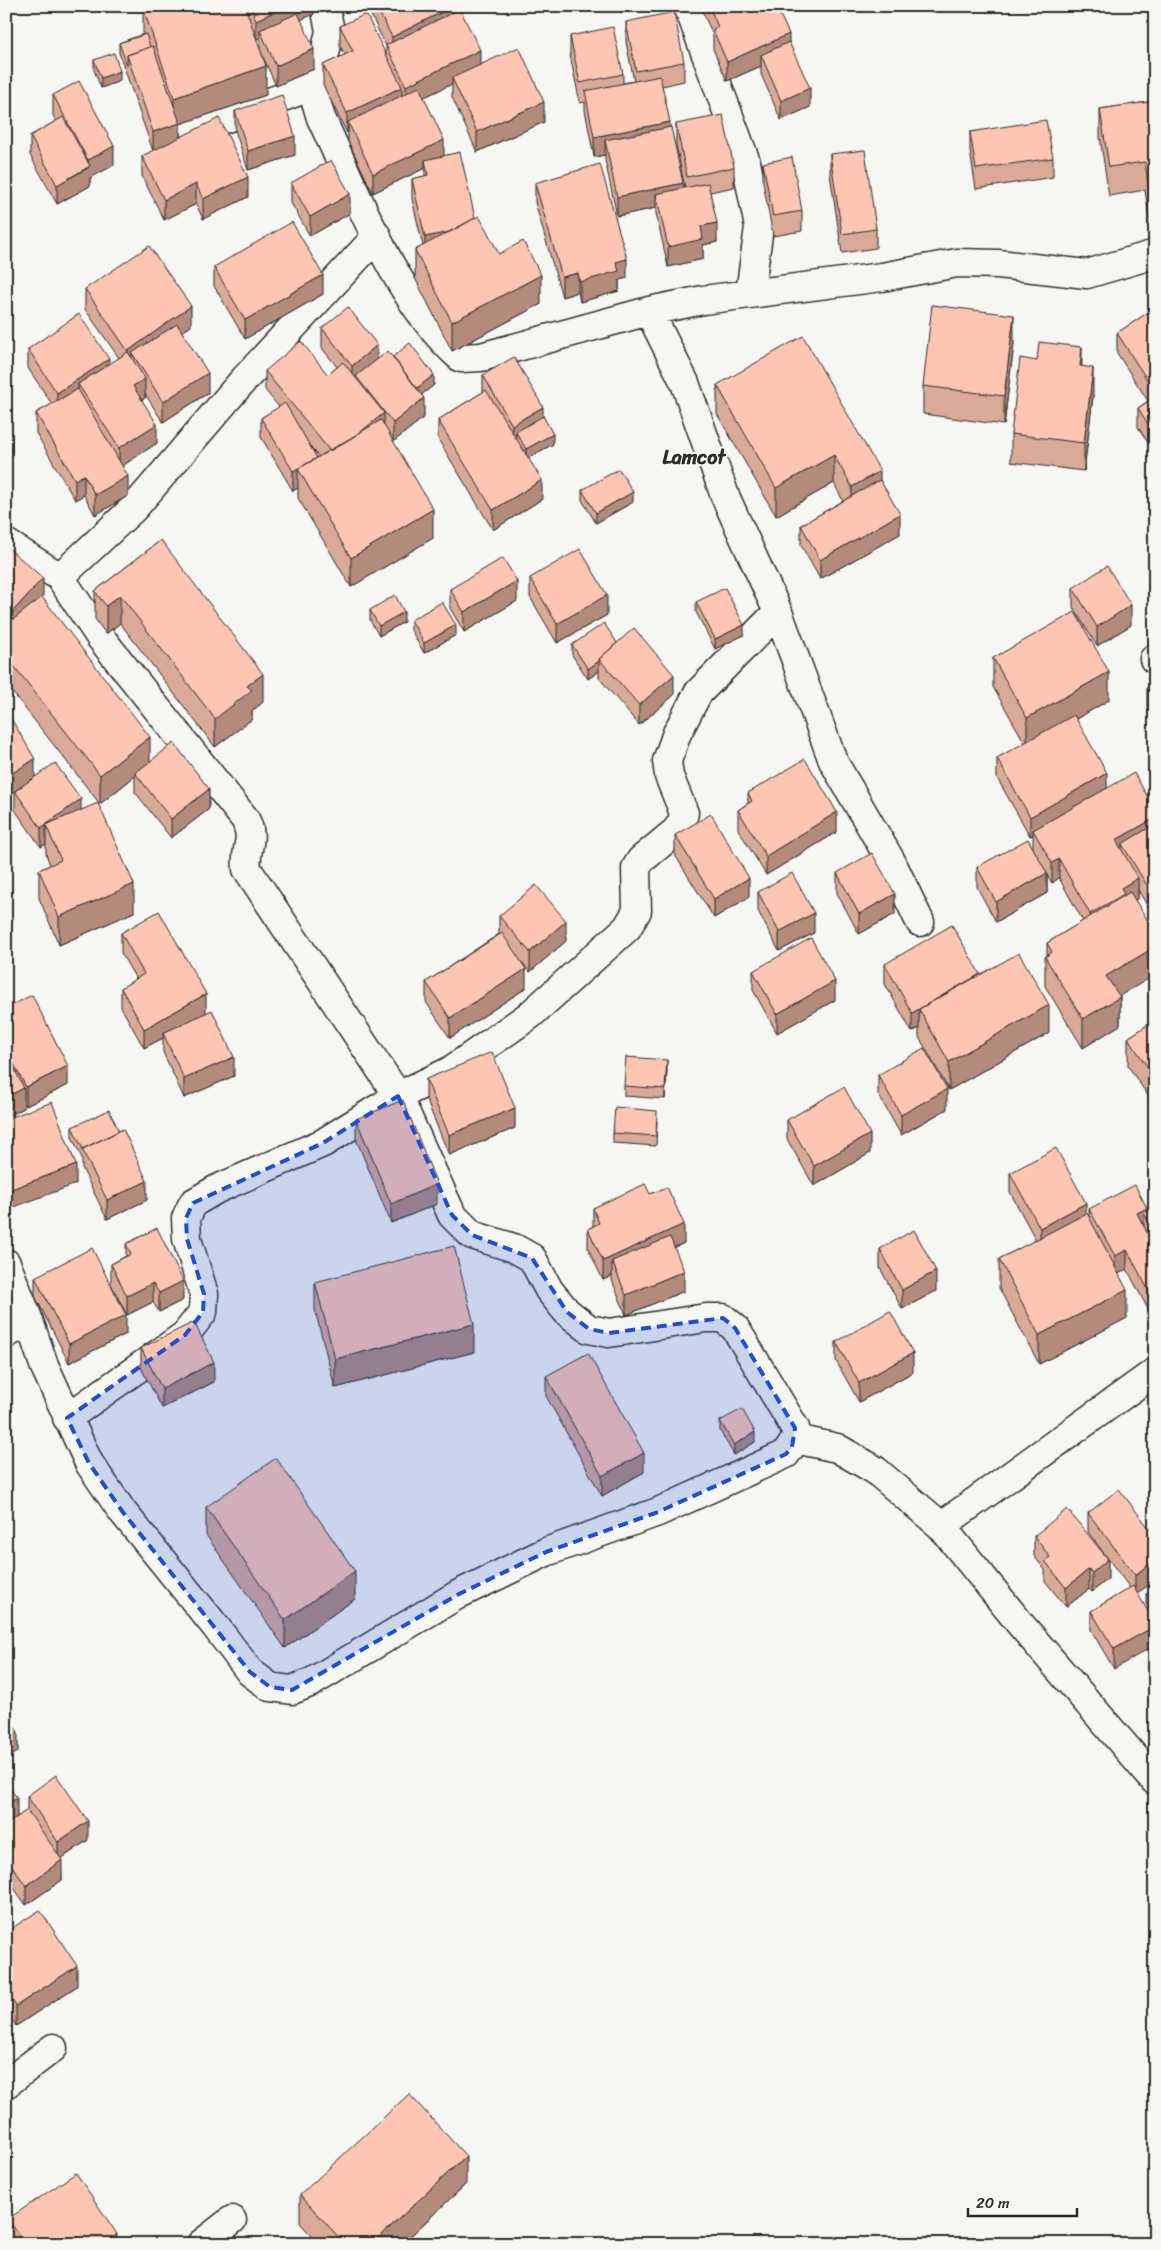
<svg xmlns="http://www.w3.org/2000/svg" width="1161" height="2250" font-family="Sriracha,sans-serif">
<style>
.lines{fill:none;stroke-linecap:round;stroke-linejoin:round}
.minor-casing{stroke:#2b2b2b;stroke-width:31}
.minor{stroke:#f6f6f2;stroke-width:28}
.wall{fill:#daaa99;stroke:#2b2b2b;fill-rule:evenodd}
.shaded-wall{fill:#b28b7d;stroke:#2b2b2b}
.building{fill:#fec6b2;stroke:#2b2b2b}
.marked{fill:#1d4ed8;fill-opacity:0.2;stroke:#1d4ed8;stroke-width:4;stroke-dasharray:10 6;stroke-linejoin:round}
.labels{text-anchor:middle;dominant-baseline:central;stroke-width:4;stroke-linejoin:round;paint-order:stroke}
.quarter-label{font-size:20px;font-weight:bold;fill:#2b2b2b;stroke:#f6f6f2}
</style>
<rect width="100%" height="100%" fill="#f6f6f2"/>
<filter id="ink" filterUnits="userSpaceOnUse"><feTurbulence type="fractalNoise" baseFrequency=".02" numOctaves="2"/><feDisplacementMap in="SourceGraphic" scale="10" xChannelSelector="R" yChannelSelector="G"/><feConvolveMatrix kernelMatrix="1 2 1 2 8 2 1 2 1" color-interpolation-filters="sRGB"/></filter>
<g filter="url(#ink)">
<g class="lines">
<defs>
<path id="minor" d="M325,6L330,31L315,98L321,118C357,194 397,303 461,358L481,357L649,311L703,300L882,277L957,263L998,264L1087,274L1155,254
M688,6L746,162L759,227L750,293
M181,135L318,84
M649,311L685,383L725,496L778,612L833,761L891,861L920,922
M6,543L60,577L134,508L240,384L377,236
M1154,659H1155
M6,1263L29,1321
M6,1334L29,1321L44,1365L89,1463L122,1511L216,1627L250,1672L270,1687L292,1690L312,1682L459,1594L546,1552L658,1512L786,1454L796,1439L795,1428L743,1341L735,1328L723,1318H706L609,1333L589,1329L567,1312L549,1290L532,1258L514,1248L472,1235L452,1215L398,1096L247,869C244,848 256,840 245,819L100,637L60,577
M67,1418L185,1335L203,1312L204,1294L187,1239L186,1218L193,1203L217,1189L323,1143L398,1096L450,1071L530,1015L627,928L637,911L636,868L641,860L676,831L682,822L684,813L669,776L667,761L677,733L698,693L778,612
M796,1439L837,1448L875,1470L941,1526L1022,1626L1155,1781
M941,1526L1155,1372
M6,2084L53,2048
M201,2244L232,2220"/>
</defs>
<!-- minor casing -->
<use href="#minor" class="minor-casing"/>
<!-- minor -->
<use href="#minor" class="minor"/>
</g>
<!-- wall -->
<path class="wall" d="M149,6H314V14L300,20L314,69L276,86L260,50L266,95L180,124V138L248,197L203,219L196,204L164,220L142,176V156L153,151L119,53V43L143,34V8ZM260,38V50L256,39Z
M369,6H454V12L480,65L544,122L477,152L452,97V84L424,97L444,156L475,218L499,254L541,304L452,351L415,278V250L423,246L412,199V179L425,176V168L373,193L348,141V132L347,133L323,85V65L345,55L340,46V26L386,55V46L369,11Z
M700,6H760L789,42L810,107L781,120L761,74V66L727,81L713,49V35Z
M626,22L684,62V81L662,86L670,127L683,188H685L676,144V124L734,167V187L710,192L717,242L703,245V259L668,267L656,213V208L617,216L605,160V155L594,157L585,110V102L580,103L570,55V36L623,74V83L634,81L626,42Z
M94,60L120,81L101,88L94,70Z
M53,95L114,165L90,178V186L57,204L30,155V136L56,121L53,115Z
M1155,101V224L1150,225L1145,190L1109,196L1100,137V109Z
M235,111L295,155L248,170L235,130Z
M970,132L1053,158V177L976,189L970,151Z
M830,154L876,229V248L842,253L830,174Z
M763,163L802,211V231L773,236L763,182Z
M291,183L350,213L310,236L291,203Z
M535,183L627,278L619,280V291L580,302L578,292L562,297L535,202Z
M214,267L323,294L245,339L214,286Z
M85,289L191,326L182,332L208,393L163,422L145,394V398L142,400L157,443L122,466L128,496L95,515L84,495L75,500L36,433V413L52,404L28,368V349L109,365L119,358L85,309Z
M1155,308V454L1138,427V408L1148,401L1117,353V333Z
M322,328L377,359L393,357L434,385L422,394L424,417L393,442L433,538L351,587L298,498V488L293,491L261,437V418L279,407L265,390V371L328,375L337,367L322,348ZM310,446L319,457L317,458Z
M1014,343L1004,425L923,414V386Z
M1082,367L1093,396L1084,471L1011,462V434Z
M483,375L543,416L553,444L528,458L542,499L493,530L438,439V420L483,392Z
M717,385L880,480L900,534L820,579L801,545V525L843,501L834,483L776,516L717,414Z
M582,490L633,502L596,523L582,500Z
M161,540L263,702L252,711V719L215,747L120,623L106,634L95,619V591Z
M6,546L43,597L42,598L150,762L209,809L171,838L135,792V776L100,804L6,684Z
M530,578L607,615L557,643L530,597Z
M1073,588L1131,625L1097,646L1073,607Z
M450,589L517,601L464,632L450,608Z
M696,602L744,635L715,649L696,612Z
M370,610L404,622L379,636L370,620Z
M411,620L456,635L424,653L411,630Z
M617,643L674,695L639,725L599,678V671L588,679L572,655V645Z
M993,658L1109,700L1076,719L1107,788L1155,810V903L1148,907L1138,890V898L1135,900L1120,996V1025L1083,1048L1045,986V957L1047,956V943L1083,921L1059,878L1052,883L1047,875V893L996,922L977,887V867L1033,849V835L1030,836L997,778V758L1025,743L993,687Z
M1155,682V721L1147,706V687Z
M35,777L81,810L134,912L59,945L39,898V870L50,865L46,854V844L41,847L15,810V791Z
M748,793L837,832L766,875L738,829V810L748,803Z
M675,835L749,897L714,918L675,855Z
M837,873L895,914L859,934L837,893Z
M758,892L814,933L779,951L758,911Z
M499,916L566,941L530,972L519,959L526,988L450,1038L426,1002V982L499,934Z
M121,933L206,1013L234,1076L184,1098L163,1052V1038L144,1048L121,1007V988L136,979L121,953Z
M885,964L980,975L1049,1033L949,1090L919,1037V1028L912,1032L885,984Z
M753,971L835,1000L777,1033L753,990Z
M1155,998V1106L1128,1066V1038L1149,1024V1002Z
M6,1008L68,1085L26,1106L24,1104V1108L6,1117Z
M667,1070L665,1099L624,1096V1086Z
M878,1075L947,1109L901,1135L878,1094Z
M426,1079L515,1128L449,1155L426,1099Z
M356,1119L437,1204L391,1223L356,1139Z
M787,1120L870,1153L814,1186L787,1139Z
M657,1121L656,1146L613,1143V1133Z
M72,1127L147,1200L107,1219L82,1168V1158L72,1137Z
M1010,1173L1086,1214L1089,1219V1209L1147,1211L1155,1207V1310L1150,1313L1127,1269L1118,1274L1127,1318L1039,1364L999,1288V1259L1036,1240L1010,1192Z
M650,1194L684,1243L674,1248L684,1291L626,1315L612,1280V1276L603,1280L588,1248V1229L593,1226V1208Z
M126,1244L183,1300L159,1312L153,1302L127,1315L111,1284V1264L126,1256Z
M880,1249L936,1291L902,1309L880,1268Z
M35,1277L126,1334L69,1363L35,1296Z
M315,1282L474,1352L335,1388L315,1310Z
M836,1342L913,1372L859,1402L836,1361Z
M141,1348L214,1382L162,1408L141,1368Z
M546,1376L644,1472L602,1496L546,1396Z
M720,1421L755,1442L734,1455L720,1431Z
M206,1507L355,1599L285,1648L206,1535Z
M1088,1513L1155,1536V1580L1137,1593L1114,1669L1091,1630V1611L1130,1588L1088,1532Z
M1034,1536L1108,1579L1092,1592L1089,1589L1066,1607L1045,1581V1570L1034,1556Z
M1155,1588V1619L1146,1604V1594Z
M6,1782L17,1817L27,1811V1796L88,1840L61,1859L62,1880L26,1905L6,1877Z
M6,1932L77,1986L16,2026L6,2010Z
M466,2184L402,2244H319L300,2223V2195Z
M8,2219L117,2244H8Z"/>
<!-- shaded-wall -->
<path class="shaded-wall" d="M287,6H314V14L263,36L260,30V38L256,39V20Z
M454,6V26L392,57V37Z
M789,34V53L761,55V66L727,81V62Z
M314,49V69L276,86V66Z
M480,50V70L452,78V84L406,106V86Z
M266,66V95L180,124V142L153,152V132L174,125V98Z
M120,71V81L101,88V78Z
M402,87V106L348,122V132L347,133V113Z
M810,88V107L781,120V101Z
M544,102V122L477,152V132Z
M670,122V141L605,140V155L594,157V137Z
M295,136V155L248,170V151Z
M444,140V159L425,160V168L373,193V174Z
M114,146V165L90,178V186L57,204V185L88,168V160Z
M248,177V197L203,219V199Z
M683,183V202L656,194V208L617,216V197Z
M196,184V204L164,220V200Z
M350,194V213L310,236V217Z
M717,223V242L703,245V259L668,267V247L701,226Z
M477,225L425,257V237Z
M627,259V278L619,280V291L580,302V282L616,262Z
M578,273V292L562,297V277Z
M323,275V294L245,339V320Z
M541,275V304L452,351V322Z
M191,306V326L138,363L132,353V368L128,370V351Z
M1014,315V343L1004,425V396Z
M377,345V365L356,376V382L352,385V366Z
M1082,347V375L1080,366Z
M109,359V378L78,384V398L57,412V393Z
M1093,368V396L1084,471V443Z
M208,373V393L163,422V402Z
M434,375V385L416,399V389Z
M145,379V398L133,406V386Z
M424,398V417L393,442V423Z
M543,407V426L516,432V442L512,444V425Z
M384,413V433L332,454Z
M157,424V443L119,468V448Z
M553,434V444L526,459V449Z
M834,455V483L776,516V488Z
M317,458L298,469V488L293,491V471Z
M880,471V500L852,516V487Z
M84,475V495L75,500V480Z
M128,476V496L95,515V495Z
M542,480V499L493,530V510Z
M633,492V502L596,523V513Z
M433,509V538L351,587V558Z
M900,514V534L820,579V560Z
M43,578V597L6,639V619Z
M517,581V601L464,632V612Z
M120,595V623L106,634V606Z
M607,595V615L557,643V624Z
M1131,605V625L1097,646V627Z
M404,612V622L379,636V626Z
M456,625V635L424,653V643Z
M744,625V635L715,649V639Z
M599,661V671L588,679V669Z
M1109,672V700L1027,747V718Z
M263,674V702L252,711V719L215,747V719L247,686Z
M674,675V695L639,725V705Z
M150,737V765L135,773V776L100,804V775Z
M35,759V779L6,796V777Z
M1107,773V793L1033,830V835L1030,836V817Z
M209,789V809L171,838V819Z
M81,799V819L46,825V844L41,847V828Z
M837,812V832L766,875V856Z
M1155,818V838L1122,844V856L1116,840Z
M1059,859V878L1052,883V863Z
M1047,873V893L996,922V902Z
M749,878V897L714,918V899Z
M1138,878V898L1124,906L1090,933V914L1121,888Z
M1155,883V903L1148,907V887Z
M134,884V912L59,945V917Z
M895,894V914L859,934V914Z
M814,913V933L779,951V932Z
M566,921V941L530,972V952Z
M1155,947V975L1106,1004V976Z
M526,969V988L450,1038V1018Z
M835,981V1000L777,1033V1014Z
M206,994V1013L163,1033V1038L144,1048V1029Z
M1120,997V1025L1083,1048V1019Z
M1049,1005V1033L949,1090V1062Z
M919,1009V1028L912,1032V1013Z
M234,1057V1076L184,1098V1079Z
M667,1060V1070L665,1099V1089Z
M68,1066V1085L26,1106V1087Z
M24,1088V1108L6,1117V1097Z
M947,1089V1109L901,1135V1115Z
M515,1108V1128L449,1155V1135Z
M870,1134V1153L814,1186V1166Z
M76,1165V1184L6,1210V1191Z
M147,1181V1200L107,1219V1200Z
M437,1184V1204L391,1223V1204Z
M1086,1203V1222L1040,1248V1228Z
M1147,1208V1219L1144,1213V1229L1137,1213Z
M684,1224V1243L617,1273L612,1261V1276L603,1280V1261Z
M1127,1250V1269L1115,1276V1256Z
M684,1271V1291L626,1315V1295Z
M936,1271V1291L902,1309V1290Z
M183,1281V1300L159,1312V1293Z
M153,1283V1302L127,1315V1296Z
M1127,1290V1318L1039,1364V1335Z
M1155,1291V1310L1150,1313V1293Z
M126,1315V1334L69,1363V1344Z
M474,1324V1352L335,1388V1359Z
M913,1353V1372L859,1402V1383Z
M214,1362V1382L162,1408V1389Z
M755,1432V1442L734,1455V1445Z
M644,1453V1472L602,1496V1476Z
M1108,1559V1579L1092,1592V1573Z
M1155,1560V1580L1135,1595V1575Z
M1089,1569V1589L1066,1607V1588Z
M355,1571V1599L285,1648V1620Z
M1155,1626V1645L1114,1669V1649Z
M18,1732V1752L6,1759V1740Z
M17,1798V1817L6,1825V1805Z
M88,1821V1840L58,1861V1842Z
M62,1860V1880L26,1905V1886Z
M77,1966V1986L16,2026V2006Z
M466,2156V2184L402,2244H372Z
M117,2234V2244H103Z"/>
<!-- building -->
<path class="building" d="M149,6H245L266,66L174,98L143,8Z
M250,6H287L256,20Z
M376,6H454L392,37Z
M709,6H760L761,8L764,6H776L789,34L727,62L713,30L718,27Z
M460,9L480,50L406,86L386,45Z
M674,12L684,62L636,71L626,22Z
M298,13L314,49L276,66L260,30Z
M366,14L402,87L347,113L323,65L353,51L340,26Z
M613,27L623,74L580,83L570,36Z
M146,34L150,47L127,55V65L119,43Z
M789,42L810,88L781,101L761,55Z
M153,46L180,123L153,132L127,55Z
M519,47L544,102L477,132L452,78Z
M114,53L120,71L101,78L94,60Z
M660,76L670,122L594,137L585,91Z
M79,81L114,146L88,160L53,95Z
M419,87L444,140L373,174L348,122Z
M282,95L295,136L248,151L235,111Z
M1155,101V195L1150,196L1145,162L1109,167L1100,109Z
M723,115L734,167L687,177L676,124Z
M63,117L90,166L57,185L30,136Z
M219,118L248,177L203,199L196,184L164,200L142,156Z
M1046,120L1053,158L976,169L970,132Z
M671,127L683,183L617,197L605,140Z
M865,150L876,229L842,234L830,154Z
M460,152L475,218L450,232L425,237L412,179L428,175L425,160Z
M792,157L802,211L773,216L763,163Z
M331,160L350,194L310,217L291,183Z
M600,164L627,259L616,262L619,271L580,282L578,273L562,277L535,183Z
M708,183L717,223L701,226L703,239L668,247L656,194Z
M479,216L499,254L523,241L541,275L452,322L415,250Z
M292,222L323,275L245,320L214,267Z
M149,246L191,306L128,351L85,289Z
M932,305L1014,315L1004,396L923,386Z
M348,307L377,345L352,366L322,328Z
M1155,308V392L1117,333Z
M79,314L109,359L57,393L28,349Z
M177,324L208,373L163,402L132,353Z
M803,336L880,471L852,487L834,455L776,488L717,385Z
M301,341L328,375L343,362L384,413L358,434L330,451L265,371Z
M1039,342L1082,347L1080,366L1093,368L1084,443L1011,434L1020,358L1037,361Z
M410,343L434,375L417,388L393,357Z
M388,351L424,398L393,423L356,376Z
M128,352L145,379L133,386L157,424L119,448L78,384Z
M514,357L543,407L512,425L483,375Z
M78,389L128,476L95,495L84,475L75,480L36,413Z
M486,390L542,480L493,510L438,420Z
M1155,397V435L1138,408Z
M285,403L317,458L293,471L261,418Z
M543,416L553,434L526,449L516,432Z
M381,420L433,509L351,558L298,469Z
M619,469L633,492L596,513L582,490Z
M880,480L900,514L820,560L801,525Z
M161,540L263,674L247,686L252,690L215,719L120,595L106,606L95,591Z
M6,546L43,578L6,619Z
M580,549L607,595L557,624L530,578Z
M503,558L517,581L464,612L450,589Z
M1107,566L1131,605L1097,627L1073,588Z
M725,588L744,625L715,639L696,602Z
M395,595L404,612L379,626L370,610Z
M42,597L150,737L100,775L6,656V625Z
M442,602L456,625L424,643L411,620Z
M1075,612L1109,672L1027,718L993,658Z
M604,623L617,643L599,659V661L588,669L572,645Z
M634,628L674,675L639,705L599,659Z
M1155,682V702L1147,687Z
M6,710L35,759L6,777Z
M1074,715L1107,773L1030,817L997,758Z
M174,743L209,789L171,819L135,773Z
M805,759L837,812L766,856L738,810L752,801L748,793Z
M55,763L81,799L41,828L15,791Z
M1134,773L1155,810V818L1116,840L1138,878L1121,888L1124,894L1090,914L1059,859L1052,863L1033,830Z
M98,803L134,884L59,917L39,870L61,860L46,825Z
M711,814L749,878L714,899L675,835Z
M1155,824V883L1148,887L1122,844Z
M1028,839L1047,873L996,902L977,867Z
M872,853L895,894L859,914L837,873Z
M792,873L814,913L779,932L758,892Z
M536,885L566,921L530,952L499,916Z
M1130,892L1155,932V947L1106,976L1120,997L1083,1019L1045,957L1052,952L1047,943Z
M159,911L206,994L144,1029L121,988L144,974L121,933Z
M952,925L980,974L912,1013L885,964Z
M502,933L526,969L450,1018L426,982Z
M811,938L835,981L777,1014L753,971Z
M1019,953L1049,1005L949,1062L919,1009Z
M32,995L68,1066L26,1087L6,1049V1008Z
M1155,998V1011L1149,1002Z
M212,1010L234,1057L184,1079L163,1033Z
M1155,1020V1078L1128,1038Z
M924,1048L947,1089L901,1115L878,1075Z
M6,1052L24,1088L6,1097Z
M492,1052L515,1108L449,1135L426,1079Z
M626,1057L667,1060L665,1089L624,1086Z
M844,1087L870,1134L814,1166L787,1120Z
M403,1100L437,1184L391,1204L356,1119Z
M52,1102L76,1165L6,1191V1119Z
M615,1107L657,1111L656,1136L613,1133Z
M109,1110L119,1131L83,1149L72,1127Z
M123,1129L147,1181L107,1200L82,1149Z
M1056,1148L1086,1203L1040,1228L1010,1173Z
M645,1184L650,1194L667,1187L684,1224L603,1261L588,1229L599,1223L593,1208Z
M1135,1185L1147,1208L1137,1213L1155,1248V1291L1150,1293L1127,1250L1115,1256L1089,1209Z
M1155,1207V1235L1144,1213Z
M1087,1213L1127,1290L1039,1335L999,1259Z
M157,1228L183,1281L159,1293L153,1283L127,1296L111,1264L131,1254L126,1244Z
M914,1230L936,1271L902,1290L880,1249Z
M670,1237L684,1271L626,1295L612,1261Z
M454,1246L474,1324L335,1359L315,1282Z
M92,1248L126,1315L69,1344L35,1277Z
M890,1311L913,1353L859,1383L836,1342Z
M194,1322L214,1362L162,1389L141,1348Z
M588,1353L644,1453L602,1476L546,1376Z
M742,1409L755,1432L734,1445L720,1421Z
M276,1458L355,1571L285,1620L206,1507Z
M1119,1489L1155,1536V1560L1135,1575L1088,1513Z
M1067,1509L1108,1559L1092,1573L1089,1569L1066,1588L1045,1561L1050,1557L1034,1536Z
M1133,1586L1155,1623V1626L1114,1649L1091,1611Z
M1155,1588V1609L1146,1594Z
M6,1715L18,1732L6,1740Z
M56,1775L88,1821L58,1842L27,1796Z
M6,1782L17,1798L6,1805Z
M27,1810L62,1860L26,1886L6,1857V1825Z
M40,1910L77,1966L16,2006L6,1991V1932Z
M409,2094L466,2156L372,2244H345L300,2195Z
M76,2173L117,2234L103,2244H25L8,2219Z"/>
</g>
<!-- marked area -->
<path class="marked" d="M398,1096L452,1215L472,1235L532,1258L567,1312L589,1329L609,1333L723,1318L735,1328L795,1428L792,1447L786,1454L658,1512L546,1552L459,1594L292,1690L270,1687L250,1672L122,1511L89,1463L67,1418L185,1335L203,1312L204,1294L187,1239L186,1218L193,1203L323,1143Z"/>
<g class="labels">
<!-- quarter labels -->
<g class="quarter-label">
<text x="694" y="457">Lamcot</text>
</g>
</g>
<!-- margin -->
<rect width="1161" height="2250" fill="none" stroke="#f6f6f2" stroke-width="25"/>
<rect x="12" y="12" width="1136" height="2225" fill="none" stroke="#2b2b2b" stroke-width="2" filter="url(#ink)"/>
<!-- scale -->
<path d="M968 2208v8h109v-8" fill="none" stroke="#2b2b2b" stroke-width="2.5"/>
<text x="976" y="2208" font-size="15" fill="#2b2b2b" stroke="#f6f6f2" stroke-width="4" paint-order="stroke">20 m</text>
</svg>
